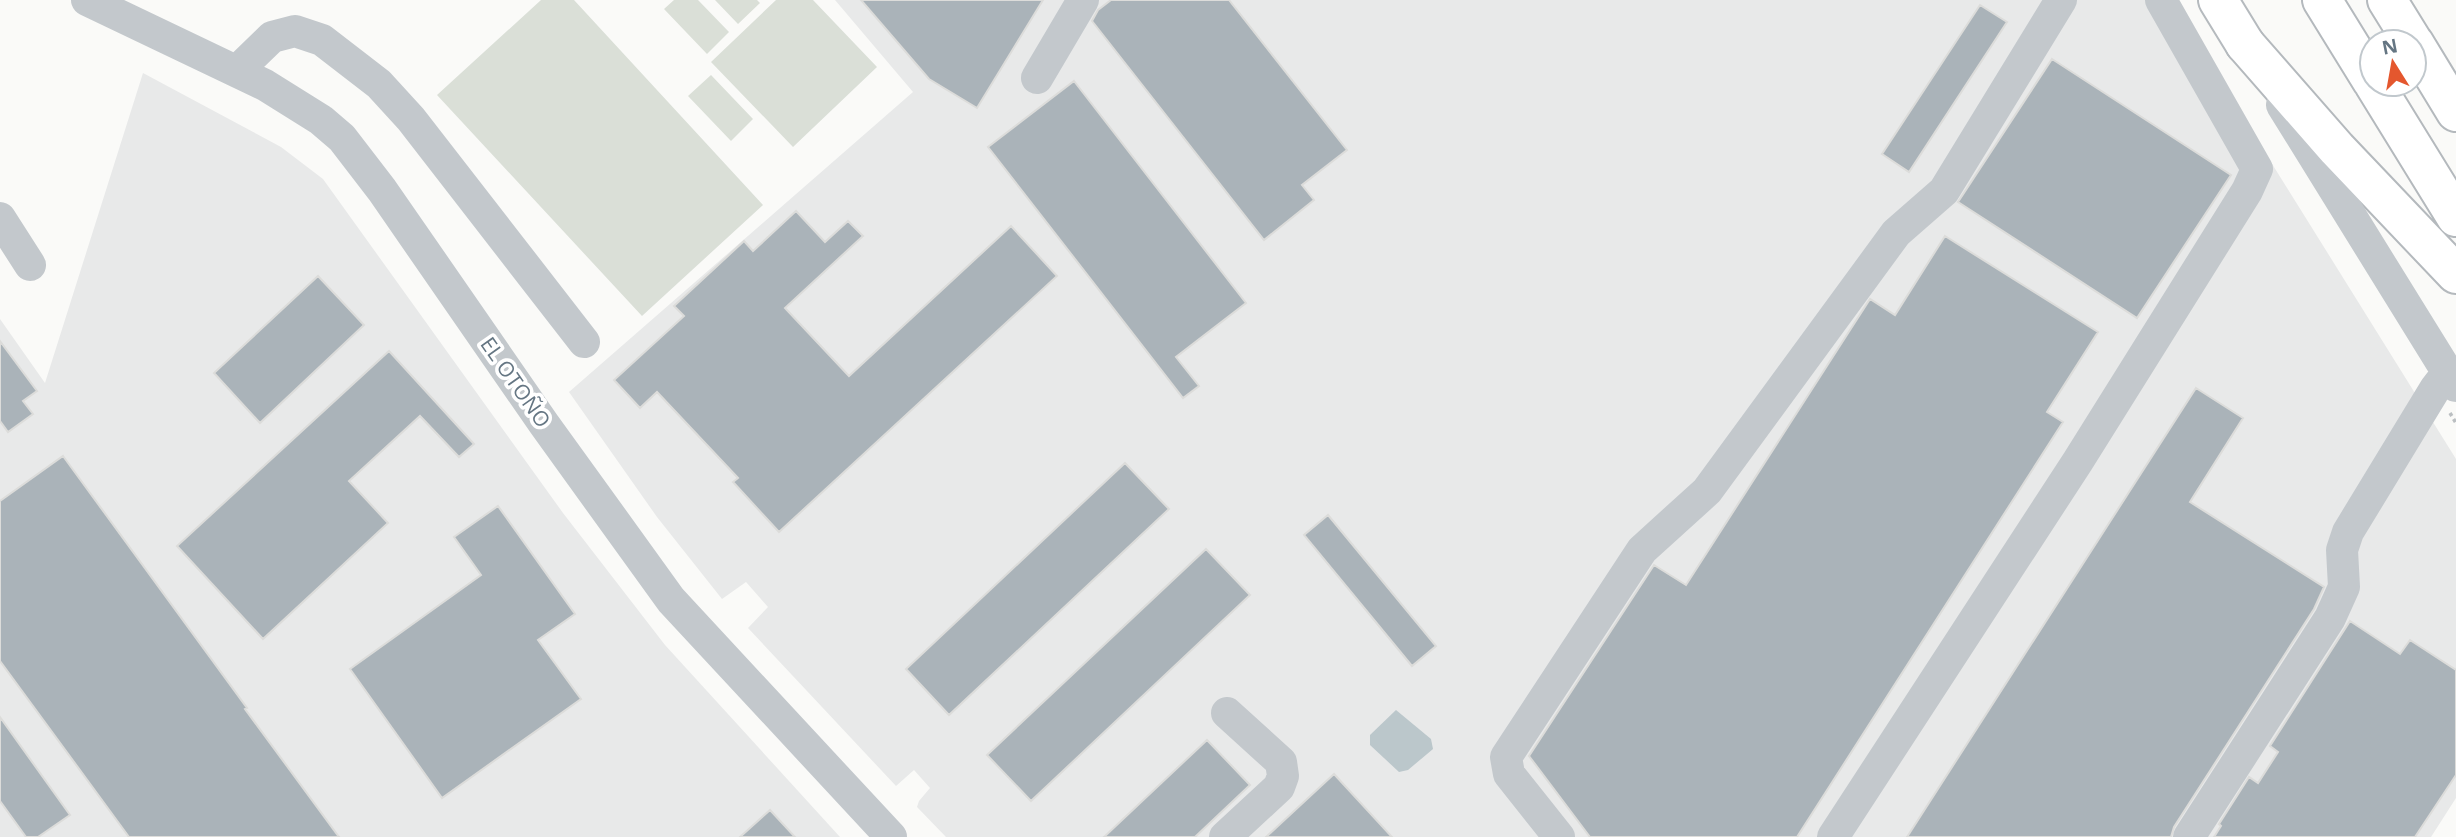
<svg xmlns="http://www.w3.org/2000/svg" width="2456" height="837" font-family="'Open Sans',sans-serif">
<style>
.built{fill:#e8e9e9}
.green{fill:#dadfd7}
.water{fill:#bbc7cb}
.building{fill:#aab3b9;stroke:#dcdcda;stroke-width:2}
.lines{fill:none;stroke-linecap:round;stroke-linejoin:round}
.major-casing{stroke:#b5babe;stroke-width:42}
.highway-casing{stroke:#b4b9bd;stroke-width:42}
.path{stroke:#bbbfc2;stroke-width:3.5;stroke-dasharray:3.5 3.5;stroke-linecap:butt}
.minor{stroke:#c3c8cc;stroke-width:32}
.major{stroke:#fff;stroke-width:38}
.highway{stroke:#fff;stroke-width:38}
.labels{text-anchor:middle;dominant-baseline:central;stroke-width:7;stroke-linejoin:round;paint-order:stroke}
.street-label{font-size:21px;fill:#657683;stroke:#fff}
</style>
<rect width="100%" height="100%" fill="#fafaf8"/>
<!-- built -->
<path class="built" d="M835,0H2170L2456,459V798L2431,837H946L917,807L919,801L930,788L914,770L896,786L748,628L768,607L746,582L722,599L657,517L569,392L913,92Z
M143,73L281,147L323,179L563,513L665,645L840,837H0V319L45,383Z"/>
<!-- green -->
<path class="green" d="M541,0H574L763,205L642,316L437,95Z
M674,0H698L729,32L707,54L664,9Z
M715,0H757L760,3L738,24Z
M776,0H813L877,67L793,147L711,62Z
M711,75L753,119L731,141L688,96Z"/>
<!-- water -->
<path class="water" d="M1396,710L1431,739L1433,749L1408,770L1399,772L1370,745V735Z"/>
<!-- building -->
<path class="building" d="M861,0H1043L977,108L929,79Z
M1111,0H1229L1347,150L1302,185L1314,200L1264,240L1092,21L1098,10Z
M1980,5L2007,22L1909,172L1882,154Z
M2052,59L2231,175L2137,318L1958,202Z
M1074,81L1246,303L1176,357L1199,386L1183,398L988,147Z
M796,211L825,242L848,221L863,236L785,308L849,376L1011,226L1057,276L779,532L733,482L738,478L657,392L640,408L614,380L684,316L674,306L744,241L753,251Z
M1945,236L2098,332L2047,412L2063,422L1797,837H1590L1529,756L1654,565L1686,585L1870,299L1895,315Z
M318,276L364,325L260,423L214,373Z
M0,341L37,391L23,401L33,414L8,432L0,421Z
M389,351L474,444L459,457L420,416L349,481L388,523L263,639L177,546Z
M2196,388L2243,418L2190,502L2324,587L2314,609L2174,827L2171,837H1907Z
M63,456L247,708L245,709L339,837H129L0,661V501Z
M1125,463L1169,509L949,715L906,669Z
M498,506L575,614L538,640L581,699L442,798L350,669L481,575L454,537Z
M1328,515L1436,646L1412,666L1304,535Z
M1206,549L1250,595L1031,801L987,755Z
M2350,621L2400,654L2410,640L2456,670V775L2415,837H2214L2221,826L2219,824L2249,777L2258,783L2278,752L2270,746Z
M0,717L70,815L38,837H26L0,801Z
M1207,740L1250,785L1195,837H1104Z
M1334,774L1392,837H1266Z
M770,810L795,837H740Z"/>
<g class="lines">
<defs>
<path id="major" d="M2218,0L2245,44"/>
<path id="highway" d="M2322,0L2372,81
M2387,0L2413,42
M2414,43L2456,112
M2245,44L2337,149L2456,274
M2374,84L2456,217"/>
</defs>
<!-- major casing -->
<use href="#major" class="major-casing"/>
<!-- highway casing -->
<use href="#highway" class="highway-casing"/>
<!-- path -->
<path class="path" d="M2450,413L2456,423"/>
<!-- minor -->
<path class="minor" d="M87,0L265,85L321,120L342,138L382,190L544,424L671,600L891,837
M237,71L272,37L295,31L322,40L379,84L411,119L584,342
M1037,78L1083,0
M2282,105L2456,386
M0,218L30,265
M1225,837L1279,787L1283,776L1281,762L1227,713
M1559,837L1509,774L1506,757L1642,550L1707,491L1896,233L1944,191L2061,0
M1833,837L2078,461L2247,191L2257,169L2161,0
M2189,837L2330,618L2344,587L2342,550L2348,532L2435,389L2448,372"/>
<!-- major -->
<use href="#major" class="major"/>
<!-- highway -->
<use href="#highway" class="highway"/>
</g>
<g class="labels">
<!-- street labels -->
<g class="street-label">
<text transform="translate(516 382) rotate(55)">EL OTOÑO</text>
</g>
</g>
<!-- north arrow -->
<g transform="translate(2393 63) rotate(349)"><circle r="33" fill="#ffffff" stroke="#c1c8cd" stroke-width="2"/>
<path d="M0-5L12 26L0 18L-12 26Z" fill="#e4572e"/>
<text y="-10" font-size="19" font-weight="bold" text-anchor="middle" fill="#657683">N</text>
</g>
</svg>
